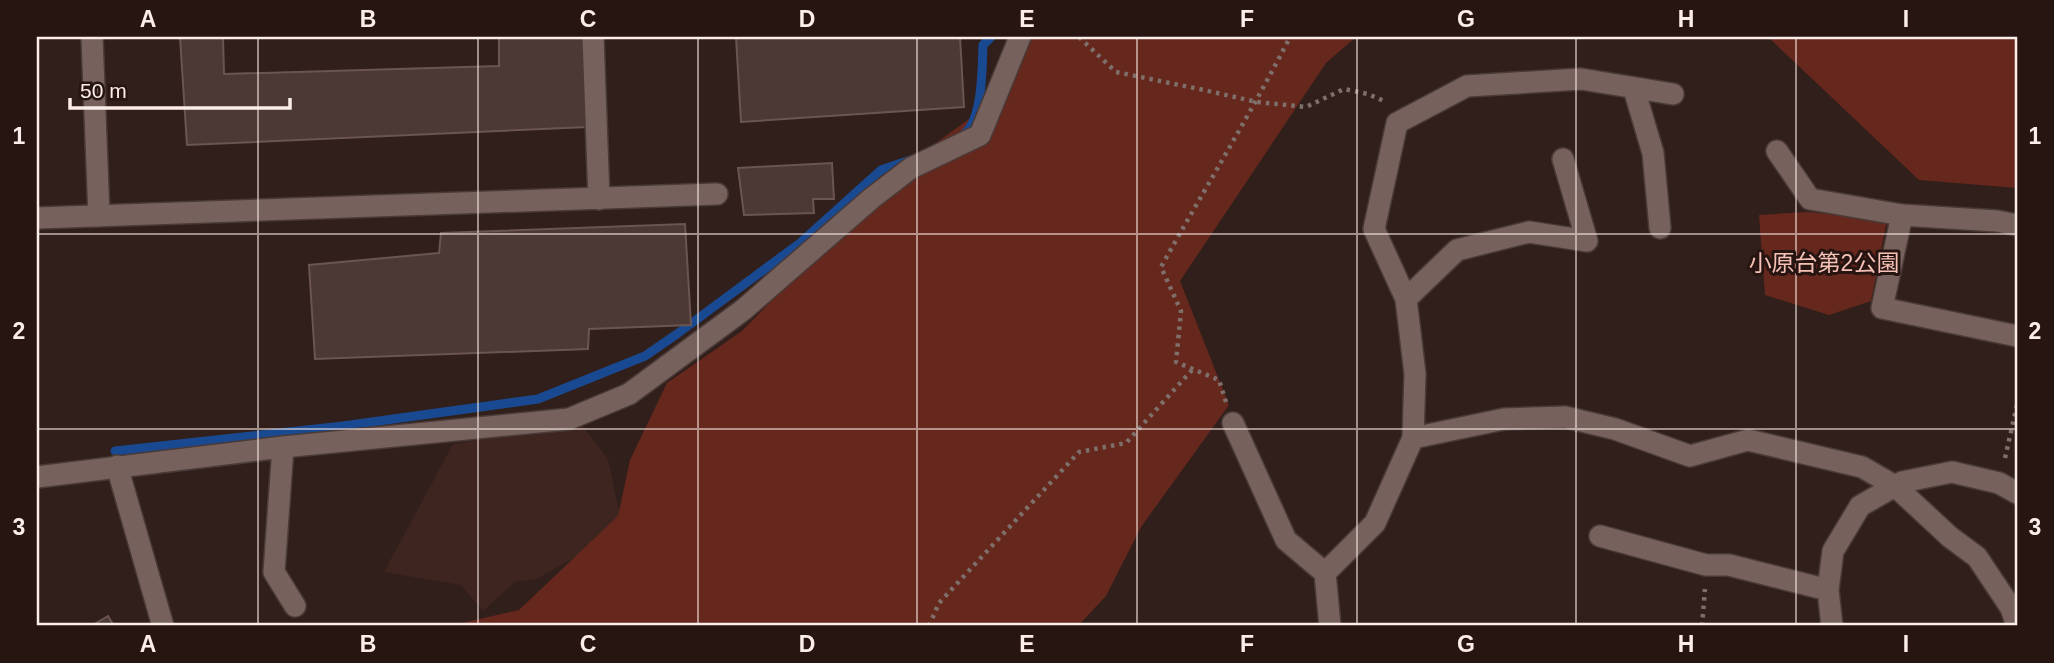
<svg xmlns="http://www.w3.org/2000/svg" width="2054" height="663" font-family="Arial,'Noto Sans JP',sans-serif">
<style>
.built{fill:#3e2520}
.green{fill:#66271c}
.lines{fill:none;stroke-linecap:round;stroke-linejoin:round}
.stream{stroke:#194a91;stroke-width:9}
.building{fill:#4c3834;stroke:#6a5551;stroke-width:2}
.minor-casing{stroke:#4a3a38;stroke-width:24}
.path{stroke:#7f6f6b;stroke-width:4.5;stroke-dasharray:3.5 5;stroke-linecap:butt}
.minor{stroke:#77615c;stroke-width:21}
.grid{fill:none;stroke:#faedea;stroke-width:2;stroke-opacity:0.55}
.labels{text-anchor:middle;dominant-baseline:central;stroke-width:6;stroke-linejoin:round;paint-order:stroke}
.park-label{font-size:23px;fill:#f6c1b6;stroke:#271512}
.neatline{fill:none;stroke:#faedea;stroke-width:2.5}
.grid-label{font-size:23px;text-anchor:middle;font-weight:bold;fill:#faedea}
</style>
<rect width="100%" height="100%" fill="#311f1b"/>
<!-- built -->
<path class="built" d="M582,425L608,459L623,530L537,579L515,582L483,611L461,585L384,572L453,444Z"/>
<!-- green -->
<path class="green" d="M1014,37H1356L1326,63L1180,281L1229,405L1141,527L1106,596L1078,626H449L519,610L618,516L630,460L667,383L742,331L900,169L976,114Z
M1768,37H2017V188L1919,180Z
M1808,212L1887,220L1871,301L1829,315L1765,295L1759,215Z"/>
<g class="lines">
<!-- stream -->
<path class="stream" d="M963,135C983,120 982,69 983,45L991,37
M115,451L343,426L538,399L645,356L677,334L800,243L881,170L910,160"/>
</g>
<!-- building -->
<path class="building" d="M180,37H223L224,74L499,66V37H582L587,127L187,145Z
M736,37H960L964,107L741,122Z
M832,163L834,199H813L814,213L744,215L738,168Z
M685,224L691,325L589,329L588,349L315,359L309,265L439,253L441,233Z
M108,616L114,626H91Z"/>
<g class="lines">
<defs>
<path id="minor" d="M92,37L99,216
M593,37L599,199
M1634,89L1653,153L1660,228
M1777,151L1810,199L1902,215L1997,221L2017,225
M1902,215L1882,308L2017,336
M37,218L717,194
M1406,299L1457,250L1529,232L1587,241L1563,159
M1233,423L1286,540L1325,573L1330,626
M1413,438L1504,419L1565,417L1615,429L1690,456L1748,440L1862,467L1895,486L1950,537L1977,557L2011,608L2017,626
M283,447L274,572L295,606
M117,466L163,626
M37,477L283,447L569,419L629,394L743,310L872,198L911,168L980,135L1020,37
M1600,536L1706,565H1729L1828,590
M1325,573L1375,523L1413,438L1415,374L1406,299L1374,229L1397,123L1467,86L1581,79L1673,94
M1832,626L1828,590L1833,551L1860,506L1902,482L1952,472L1999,483L2017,493"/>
</defs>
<!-- minor casing -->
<use href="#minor" class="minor-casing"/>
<!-- path -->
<path class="path" d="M1079,37L1116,72L1204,90L1257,102L1306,107L1344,89L1368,94L1384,101
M1226,402L1219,380L1176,362L1181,311L1161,267C1204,190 1250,115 1290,37
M2005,458L2017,405
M929,626L939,603L1079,452L1126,443L1192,370
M1702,626L1705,589"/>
<!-- minor -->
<use href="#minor" class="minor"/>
</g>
<!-- grid -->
<path class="grid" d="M258,37V626M478,37V626M698,37V626M917,37V626M1137,37V626M1357,37V626M1576,37V626M1796,37V626M37,234H2017M37,429H2017"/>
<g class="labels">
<!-- park labels -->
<g class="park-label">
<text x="1824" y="263">小原台第2公園</text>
</g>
</g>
<!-- border -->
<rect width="2054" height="663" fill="none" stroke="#271512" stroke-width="77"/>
<!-- scale -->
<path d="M70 98v10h220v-10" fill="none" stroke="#faedea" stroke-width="3.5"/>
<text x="80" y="98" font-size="21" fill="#faedea" stroke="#271512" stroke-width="5" paint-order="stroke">50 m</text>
<rect x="38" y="38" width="1978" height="586" class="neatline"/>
<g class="grid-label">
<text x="148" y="27">A</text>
<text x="368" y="27">B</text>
<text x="588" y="27">C</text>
<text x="807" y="27">D</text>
<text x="1027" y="27">E</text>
<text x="1247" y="27">F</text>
<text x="1466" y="27">G</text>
<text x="1686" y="27">H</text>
<text x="1906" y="27">I</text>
<text x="19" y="144">1</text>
<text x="2035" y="144">1</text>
<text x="19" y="339">2</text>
<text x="2035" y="339">2</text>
<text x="19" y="535">3</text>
<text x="2035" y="535">3</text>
<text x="148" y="652">A</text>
<text x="368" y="652">B</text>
<text x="588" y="652">C</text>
<text x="807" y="652">D</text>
<text x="1027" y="652">E</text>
<text x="1247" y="652">F</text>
<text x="1466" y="652">G</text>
<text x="1686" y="652">H</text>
<text x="1906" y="652">I</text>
</g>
</svg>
